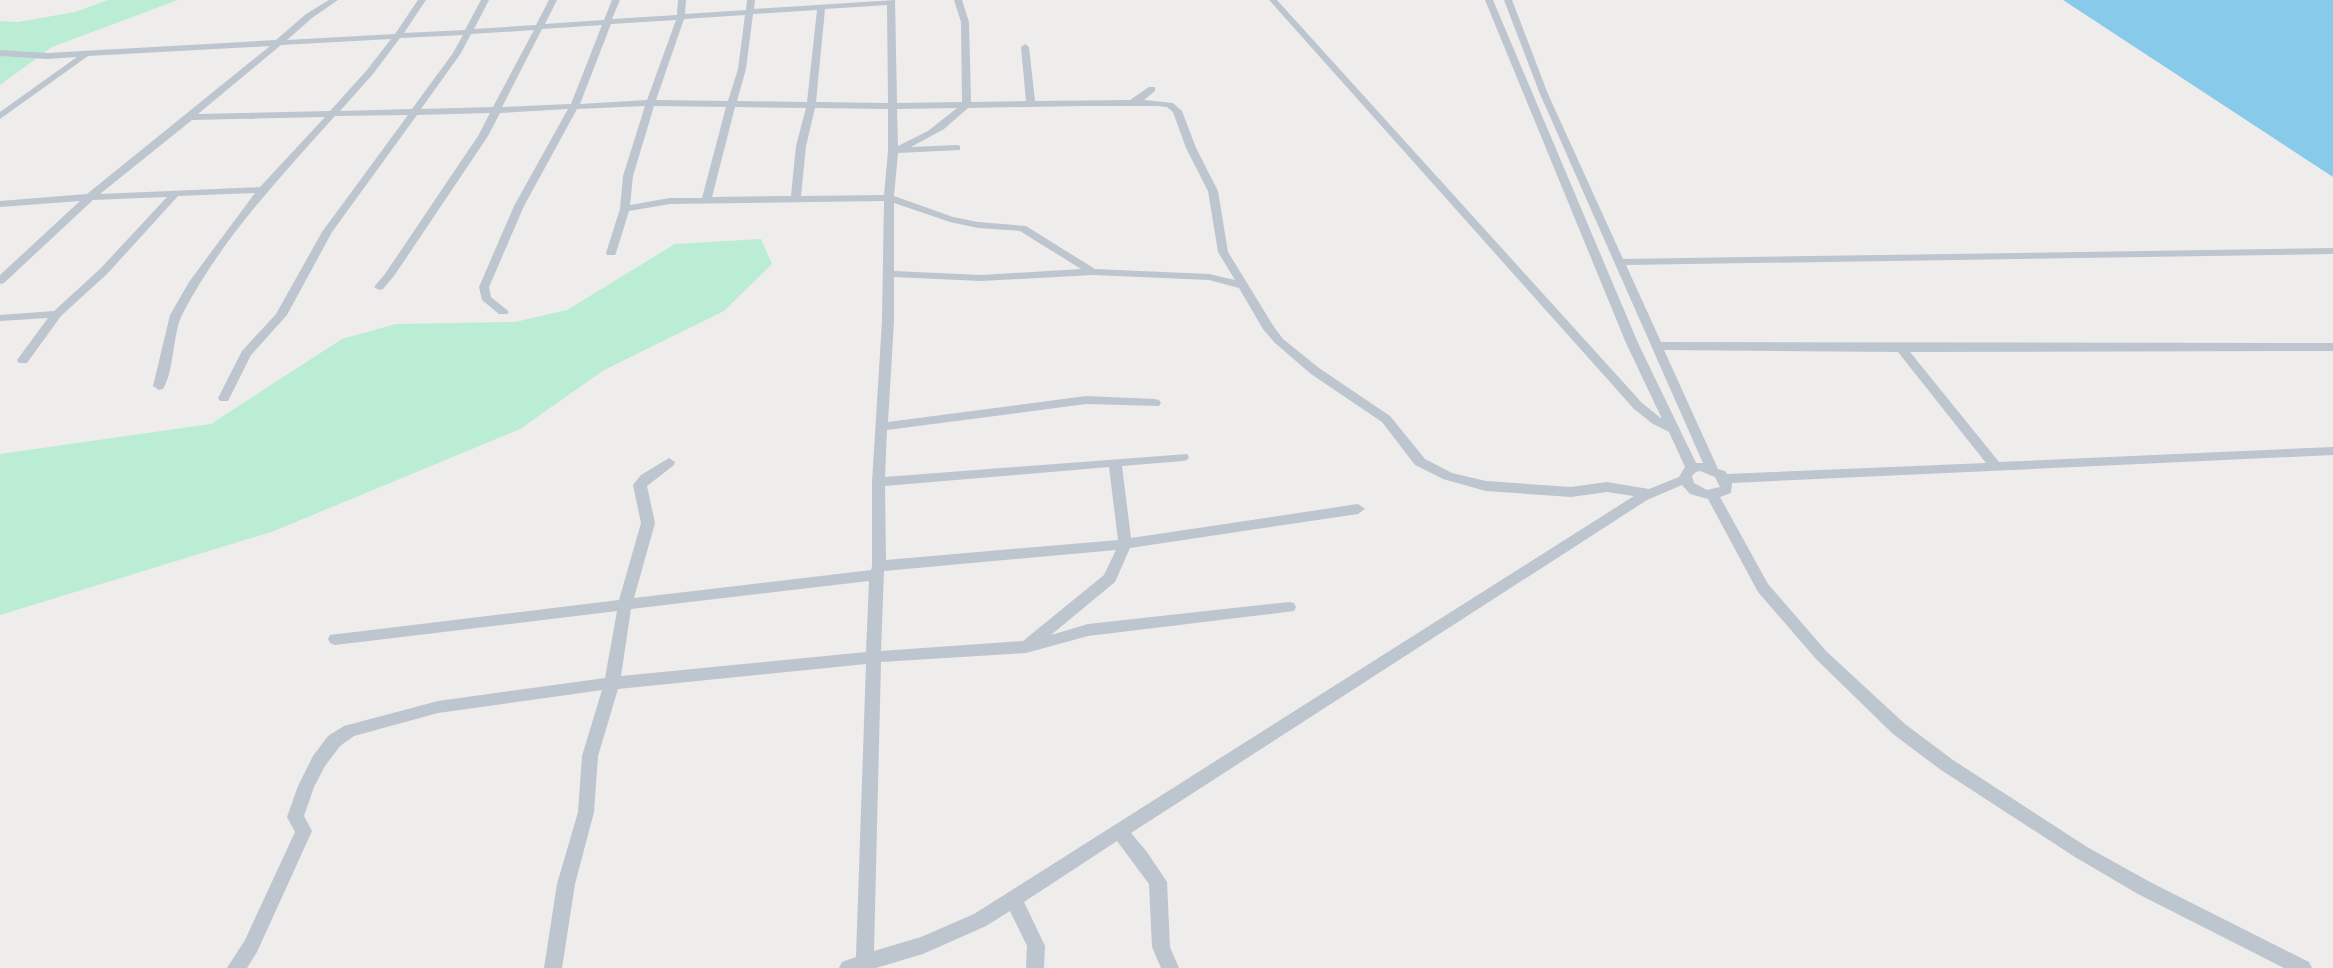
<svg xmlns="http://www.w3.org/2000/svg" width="2333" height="968" font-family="'Alegreya Sans',sans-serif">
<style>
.green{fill:#baedd3}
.water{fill:#88cae9}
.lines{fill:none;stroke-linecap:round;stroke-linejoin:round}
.minor{fill:#bdc5ce;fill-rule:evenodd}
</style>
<rect width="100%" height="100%" fill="#efecec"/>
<!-- green -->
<path class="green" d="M108,0H178L52,47L0,85V21L18,22L75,12Z
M761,239L772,264L724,311L604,370L520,429L274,531L0,615V454L211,424L342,339L396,324L515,322L567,310L675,244Z"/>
<!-- water -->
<path class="water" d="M2063,0H2333V177Z"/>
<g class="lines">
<!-- minor -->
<path class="minor" d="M329,0H338L312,18L287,40L395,34L418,0H426L404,33L465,30L481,0H489L474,29L536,25L549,0H557L545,24L604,20L612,0H620L612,19L677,15L678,0H686L685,14L746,10L747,0H755L754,9L895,0L897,103L962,102L961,22L954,0H962L969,22L971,102L1026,101L1021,47L1025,44L1029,47L1035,101L1130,100L1149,87H1155V91L1144,100L1173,103L1182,111L1196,148L1218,191L1228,252L1274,327L1283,339L1319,368L1390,416L1425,459L1452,473L1486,481L1571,487L1607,482L1649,489L1679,477L1685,467L1669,432L1653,424L1634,409L1269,0H1277L1642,403L1662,419L1626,343L1485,0H1493L1638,343L1696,463H1703L1540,94L1504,0H1512L1548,94L1623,259L2333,248V254L1626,265L1661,342L2333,343V351L1910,352L1999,462L2333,447V455L1732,483L1731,493L1720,497L1768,584L1826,651L1905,724L1953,760L2087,847L2150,882L2309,962L2312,968H2284L2138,894L2075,857L1941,770L1893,734L1816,659L1758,592L1708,499L1690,494L1682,485L1647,500L1131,833L1147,852L1167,882L1170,947L1179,968H1161L1152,947L1149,884L1117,841L1024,902L1045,946L1044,968H1026L1027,946L1010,911L986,926L923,954L876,968H839L842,962L856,957L866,664L618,689L598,756L594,812L575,884L562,968H544L557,884L578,812L582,756L602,690L438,713L354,736L340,746L325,766L314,787L304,816L312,831L257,952L247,968H227L245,940L295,832L287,817L298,786L313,756L328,736L344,726L438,701L605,678L617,611L335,645L330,643L328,639L330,635L619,600L641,523L633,485L641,475L669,458L675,462L674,465L647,486L655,523L634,598L871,570L872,566V482L882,321L884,201L670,204L629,211L616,253L615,255H607L606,253L620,209L623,176L645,106L577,109L524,206L489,287L491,297L507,310L509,312L507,314H499L482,300L479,287L514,206L568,109L500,113L488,136L394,276L383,289L379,290L374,287L385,274L478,136L490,113L417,115L332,232L287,315L251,355L228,401H220L218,398L242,351L276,314L322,232L408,115L335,116C280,177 221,240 183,313C172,333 175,370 163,389L159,390L153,386L170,315L189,282L255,193L178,196L108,273L61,316L27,363H19L17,360L48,318L0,321V315L54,311L100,269L167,197L93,200L4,283L0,284V275L80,201L0,207V201L87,194L270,46L88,56L0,119V112L77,57L47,59L0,56V50L47,53L276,40L306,14ZM887,5L888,103L816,102L825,9ZM817,10L807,102L737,101L746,69L753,14ZM745,15L738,69L728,101L656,100L684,19ZM676,20L647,100L580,104L611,24ZM602,25L571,104L502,107L542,29ZM534,30L493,107L421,109L461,53L471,34ZM463,35L453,53L412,109L340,111L373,74L400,38ZM391,39L367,70L330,111L198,114L281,45ZM654,106L726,107L702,198H670L630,205L633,176ZM1082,106H1157L1167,107L1173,112L1186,148L1208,191L1218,252L1235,280L1209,274L1095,269L1026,226L978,222L953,217L894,196L898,153L960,150V146L957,145L911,147L944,129L968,108ZM735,107L806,108L796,146L791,196L712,197ZM815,108L888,109V151L884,195L801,196L806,146ZM957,108L928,131L898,146L897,109ZM325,117L260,187L100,194L192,120ZM894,203L950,222L978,228L1020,231L1081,269L981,275L894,271ZM1093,275L1209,280L1239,288L1263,329L1275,343L1311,374L1382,422L1415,465L1443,479L1486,491L1571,497L1607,492L1634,496L974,914L921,937L874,951L881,662L1026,653L1088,636L1294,611L1296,607L1294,603L1289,602L1088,624L1051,635L1115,582L1130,548L1358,514L1365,509L1358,504L1131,538L1122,466L1183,461L1187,460L1189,457L1187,454L885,477L887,430L1086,404L1159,406L1161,403L1159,400L1155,399L1086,396L888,422L894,321V277L981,281ZM1664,350L1898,352L1986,463L1727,474L1725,471L1718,469ZM1109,467L1118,540L886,560L885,486ZM1700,471L1715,477L1720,487L1707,490L1694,483L1692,476L1696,472ZM1116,550L1104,575L1023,641L881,651L884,571ZM869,581L866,652L621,676L631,609Z"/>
</g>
</svg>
